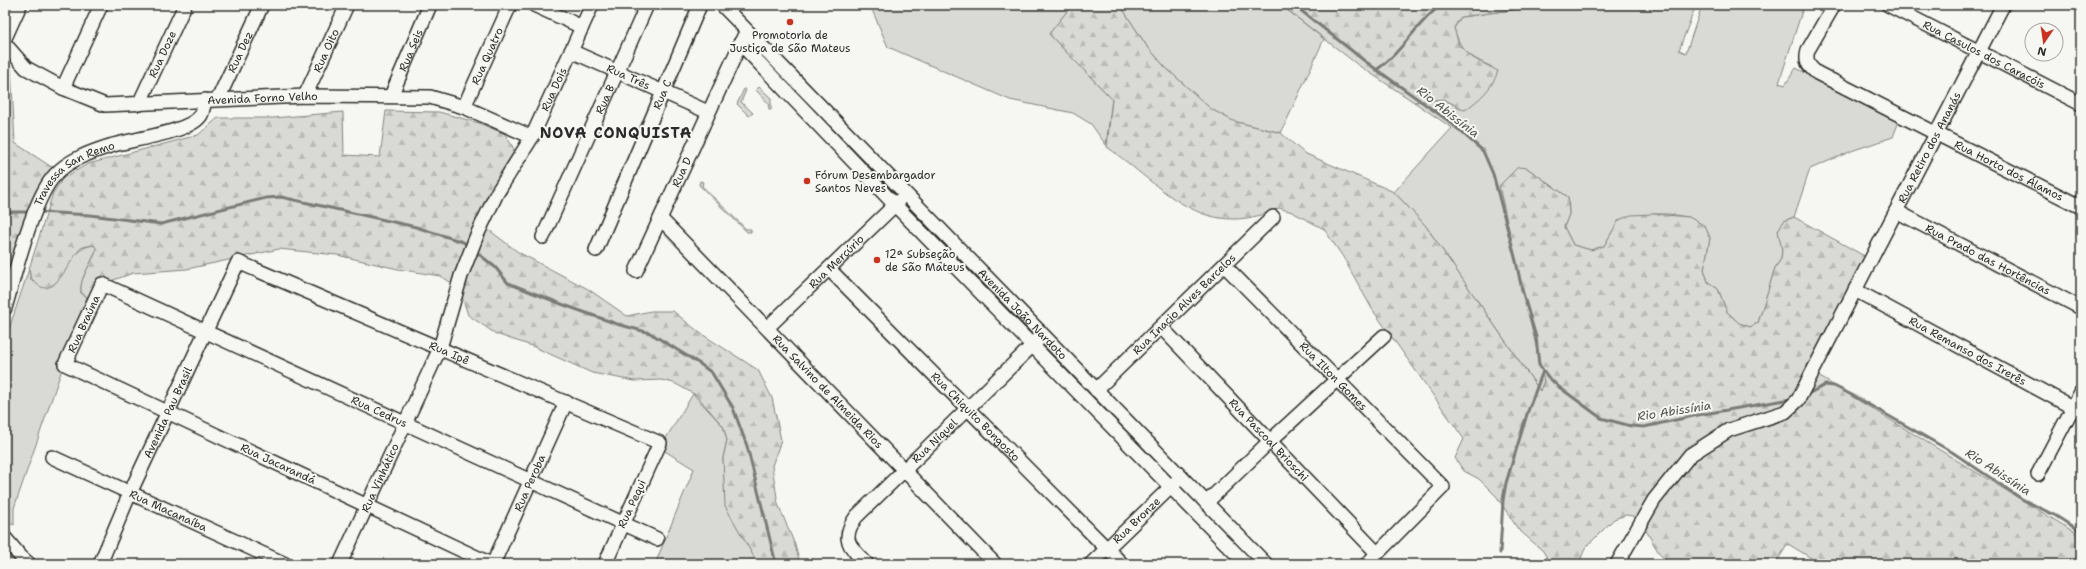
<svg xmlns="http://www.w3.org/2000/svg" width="2086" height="569" font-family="'Shantell Sans',sans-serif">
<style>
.grass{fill:#d9d9d5;stroke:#828280}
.forest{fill:url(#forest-firs);stroke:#828280}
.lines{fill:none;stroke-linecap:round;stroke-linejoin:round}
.stream{stroke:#7a7a78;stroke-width:3}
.minor-casing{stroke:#2b2b2b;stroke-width:16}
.minor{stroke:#f6f6f2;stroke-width:13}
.poi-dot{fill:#c8321e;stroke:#f6f6f2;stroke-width:1.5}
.labels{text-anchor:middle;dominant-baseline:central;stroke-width:4;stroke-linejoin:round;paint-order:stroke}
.poi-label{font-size:11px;fill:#2b2b2b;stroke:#f6f6f2;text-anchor:start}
.street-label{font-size:11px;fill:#2b2b2b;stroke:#f6f6f2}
.water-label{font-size:12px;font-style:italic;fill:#525251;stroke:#f6f6f2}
.district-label{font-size:15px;font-weight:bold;letter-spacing:1px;fill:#2b2b2b;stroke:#f6f6f2}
</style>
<defs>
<pattern id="forest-firs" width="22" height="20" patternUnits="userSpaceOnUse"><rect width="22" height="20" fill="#d9d9d5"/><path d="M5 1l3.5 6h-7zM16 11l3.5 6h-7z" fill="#babab7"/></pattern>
</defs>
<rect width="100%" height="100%" fill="#f6f6f2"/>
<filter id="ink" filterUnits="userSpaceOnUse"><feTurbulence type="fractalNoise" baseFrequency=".025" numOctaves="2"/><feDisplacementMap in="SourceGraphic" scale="8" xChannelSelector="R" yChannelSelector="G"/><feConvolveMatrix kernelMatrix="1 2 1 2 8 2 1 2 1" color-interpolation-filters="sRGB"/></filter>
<g filter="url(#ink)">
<!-- grass -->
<path class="grass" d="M870,5H1072L1049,34L1112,99L1106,145L1091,124L1073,113L1010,100L888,47Z
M1120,5H1281L1324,39L1281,133L1233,121L1211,109L1165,67L1146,45Z
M1547,5H1696L1679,50L1686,53L1702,5H1804L1779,83L1785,85L1796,68L1899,121L1893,137L1854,150L1810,169L1794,217L1784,221L1778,230L1782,250L1781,259L1775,268L1758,323L1750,327L1739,323L1727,312L1718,289L1708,282L1704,269L1710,238L1705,226L1688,217L1668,214H1654L1619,220L1604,246L1591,250L1573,245L1564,227L1569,214L1568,197L1527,168L1544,381L1540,391L1425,225L1394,192L1452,128L1414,102L1443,99L1465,110L1492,67C1469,56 1461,53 1454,28L1461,17Z
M761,53L889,185L760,55Z
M759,87L771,98V110L769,109L768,103L756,90Z
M744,89L746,90L741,102L753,113L749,116L737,104Z
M700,181L703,182L702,186L746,229H751V232H747L699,185Z
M905,206L1034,335L1033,338Z
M93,245L97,248C92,264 79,277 81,293L87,297L14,508V525L5,521V341L29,269L31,280L52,286C69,272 70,249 93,245Z
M693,394L723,426L727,440L723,458L726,506L758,564H655L694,469L660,448Z
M1181,486L1257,564H1254L1179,487Z"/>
<!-- forest -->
<path class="forest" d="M1072,5H1120L1146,45L1165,67L1211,109L1233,121L1281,133L1304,153L1394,192L1425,225L1540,391L1544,381L1499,186L1518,167L1527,168L1568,197L1569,214L1564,227L1573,245L1591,250L1604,246L1619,220L1631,215L1654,214L1689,217L1705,226L1710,238L1704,269L1708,282L1718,289L1727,312L1739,323L1750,327L1758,323L1775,268L1781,259L1782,250L1778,230L1784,221L1794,217L1868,258L1815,374L2081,536V564H1821L1788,544L1775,564H1668C1654,549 1649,533 1638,517L1626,515L1614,519L1585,548L1579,564H1550L1543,551L1518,529L1497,497L1479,479L1464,471L1455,458L1464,439L1372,309L1343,257L1324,229L1292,212L1279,208C1203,243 1163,187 1107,147L1112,99L1049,34Z
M1281,5H1547L1461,17L1454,28L1459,45L1473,58L1498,71C1492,89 1480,99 1465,110L1443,99L1414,102L1358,65Z
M5,61L11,68L15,143L53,168L5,310Z
M386,111L439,112L479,123L505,134L514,149L515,164L506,194L497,200L485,227L518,252L588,289L627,316L651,311H673L700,333L758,370L772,398L781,440L772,466L778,504L795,545L800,564H758L725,506L723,458L727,440L723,426L696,395L674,383L661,380L634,381L592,373L532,346L496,334L468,315L459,287L440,276L398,269L337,255L279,249L187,269L133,273L111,281L87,297L81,293C79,277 92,264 97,249L93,245C89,246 85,246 81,248C71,257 55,299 38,285C32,280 30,277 29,269L53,193L63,178L88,164L198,135L218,118H273L343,112L344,155L380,157Z
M5,549L21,564H5Z"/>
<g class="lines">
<!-- stream -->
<path class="stream" d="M1294,5L1366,62L1450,122L1483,151L1493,174L1516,261L1522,290L1536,337L1539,365L1548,377L1559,387L1601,418L1631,426L1644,427L1698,415L1791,399
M1376,70C1402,53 1416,23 1441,5
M5,212H32
M39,212L90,215L161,224L266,198L281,197L416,227L463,242L469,246
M475,251L495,267L508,283L564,305L617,324L650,333L700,364L712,373L733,408L747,446L776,564
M1806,395L1825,385L1834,386L1852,395L1952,452L2022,499L2056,516L2081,532
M1500,553L1503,500L1506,483L1528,411L1543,371"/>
<defs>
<g id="minor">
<path d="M534,5L582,27"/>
<path id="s1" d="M722,5L1266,564"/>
<path id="s2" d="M1834,5L1808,50C1805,61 1808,66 1817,73L2081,207"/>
<path id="s3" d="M1888,5L2081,104"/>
<path d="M5,38L20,5"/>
<path d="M740,43L895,205L1246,564"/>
<path id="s4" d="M5,44L26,68L63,88L105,105L305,96L430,97L464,107L532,137"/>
<path id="s5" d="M571,51L708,112"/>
<path d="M63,88L101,5"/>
<path id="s6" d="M305,96L347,5"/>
<path id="s7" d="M391,96L430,5"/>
<path id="s8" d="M218,99L262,5"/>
<path id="s9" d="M139,104L185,5"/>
<path id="s10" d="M464,107L510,5"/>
<path id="s11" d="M1896,211L2081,308"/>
<path id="s12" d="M661,219L995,564"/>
<path id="s13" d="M543,237L647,5"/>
<path id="s14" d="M596,250L700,5"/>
<path id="s15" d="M1224,265L1443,487L1367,564"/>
<path id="s16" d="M829,269L1122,564"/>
<path id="s17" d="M636,271L744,36"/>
<path id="s18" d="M1855,290L2081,412"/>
<path id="s19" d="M5,308C15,274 33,198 55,175C68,160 91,152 110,146C131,139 190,133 201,115C203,111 204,104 205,100"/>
<path id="s20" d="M1161,327L1377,553"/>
<path id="s21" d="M767,328L900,200"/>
<path id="s22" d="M1096,390L1273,217"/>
<path id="s23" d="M52,457L285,564"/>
<path d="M2038,474L2081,392"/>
<path d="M1206,503L1270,441L1384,336"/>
<path d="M5,538L21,557L29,564"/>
<path id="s24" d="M100,564L130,493L238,262L660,443L605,564"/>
<path id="s25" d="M340,564L440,348L461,276L477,235L497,193L532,137L592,5"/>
<path id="s26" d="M491,564L65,364L102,284L657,539"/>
<path id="s27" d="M493,564L566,402"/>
<path id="s28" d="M867,564C850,547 840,540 856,517L1038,340"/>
<path id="s29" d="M1091,564L1176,482"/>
<path id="s30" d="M1617,564L1654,500L1690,455L1729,430L1785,412L1798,400L2003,5"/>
</g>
</defs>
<!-- minor casing -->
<use href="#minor" class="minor-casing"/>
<!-- minor -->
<use href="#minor" class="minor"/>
</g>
</g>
<!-- markers -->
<g class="poi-dot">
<circle cx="790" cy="22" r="4"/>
<circle cx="807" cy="181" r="4"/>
<circle cx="877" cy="260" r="4"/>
</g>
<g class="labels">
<!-- poi labels -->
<g class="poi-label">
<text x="790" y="35" text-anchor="middle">Promotoria de<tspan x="790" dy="13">Justiça de São Mateus</tspan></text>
<text x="815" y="175">Fórum Desembargador<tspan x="815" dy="13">Santos Neves</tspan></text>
<text x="885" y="254">12ª Subseção<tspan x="885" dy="13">de São Mateus</tspan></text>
</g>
<!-- street labels -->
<g class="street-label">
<text stroke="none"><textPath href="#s7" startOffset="50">Rua Seis</textPath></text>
<text stroke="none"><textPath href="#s6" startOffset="50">Rua Oito</textPath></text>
<text stroke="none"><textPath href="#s8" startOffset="52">Rua Dez</textPath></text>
<text stroke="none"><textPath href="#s3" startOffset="108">Rua Casulos dos Caracóis</textPath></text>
<text stroke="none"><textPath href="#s9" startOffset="55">Rua Doze</textPath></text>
<text stroke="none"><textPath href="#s10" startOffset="56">Rua Quatro</textPath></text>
<text stroke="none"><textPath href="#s5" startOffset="63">Rua Três</textPath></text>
<text stroke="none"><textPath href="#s25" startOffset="522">Rua Dois</textPath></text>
<text stroke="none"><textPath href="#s14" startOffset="169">Rua C</textPath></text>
<text stroke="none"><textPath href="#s4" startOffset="277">Avenida Forno Velho</textPath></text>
<text stroke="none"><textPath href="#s13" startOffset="151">Rua B</textPath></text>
<text stroke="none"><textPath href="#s30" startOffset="539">Rua Retiro dos Ananás</textPath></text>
<text stroke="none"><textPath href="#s2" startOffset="294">Rua Horto dos Álamos</textPath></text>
<text stroke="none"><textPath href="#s17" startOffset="109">Rua D</textPath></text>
<text stroke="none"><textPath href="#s19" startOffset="159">Travessa San Remo</textPath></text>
<text stroke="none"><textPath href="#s11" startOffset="104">Rua Prado das Hortências</textPath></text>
<text stroke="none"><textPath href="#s21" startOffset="96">Rua Mercúrio</textPath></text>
<text stroke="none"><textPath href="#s22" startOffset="123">Rua Inacio Alves Barcelos</textPath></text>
<text stroke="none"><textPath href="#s1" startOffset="431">Avenida João Nardoto</textPath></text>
<text stroke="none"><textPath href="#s26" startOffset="515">Rua Braúna</textPath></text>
<text stroke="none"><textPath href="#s18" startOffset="128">Rua Remanso dos Irerês</textPath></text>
<text stroke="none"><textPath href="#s24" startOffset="562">Rua Ipê</textPath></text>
<text stroke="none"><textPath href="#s15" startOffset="156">Rua Ilton Gomes</textPath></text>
<text stroke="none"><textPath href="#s12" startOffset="240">Rua Salvino de Almeida Rios</textPath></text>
<text stroke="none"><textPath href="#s26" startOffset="864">Rua Cedrus</textPath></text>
<text stroke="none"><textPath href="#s24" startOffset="166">Avenida Pau Brasil</textPath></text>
<text stroke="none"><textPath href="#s16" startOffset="208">Rua Chiquito Bongosto</textPath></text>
<text stroke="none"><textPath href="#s20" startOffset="156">Rua Pascoal Brioschi</textPath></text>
<text stroke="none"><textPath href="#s28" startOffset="165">Rua Níquel</textPath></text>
<text transform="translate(278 464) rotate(25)">Rua Jacarandá</text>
<text stroke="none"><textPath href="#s25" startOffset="95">Rua Vinhático</textPath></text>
<text stroke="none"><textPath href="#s27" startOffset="89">Rua Peroba</textPath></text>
<text transform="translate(632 504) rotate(-65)">Rua Pequi</text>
<text stroke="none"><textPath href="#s23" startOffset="128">Rua Macanaíba</textPath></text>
<text stroke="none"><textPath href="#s29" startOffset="63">Rua Bronze</textPath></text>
</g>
<!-- water labels -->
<g class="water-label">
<text transform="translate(1448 112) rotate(38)">Rio Abissínia</text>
<text transform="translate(1674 411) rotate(-9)">Rio Abissínia</text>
<text transform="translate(1998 472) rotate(33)">Rio Abissínia</text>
</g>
<!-- district labels -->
<g class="district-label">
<text x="616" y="133">NOVA CONQUISTA</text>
</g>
</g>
<!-- margin -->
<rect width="2086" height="569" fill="none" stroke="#f6f6f2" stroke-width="20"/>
<rect x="10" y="10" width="2066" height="549" fill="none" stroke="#2b2b2b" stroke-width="1.5" filter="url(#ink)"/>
<!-- north arrow -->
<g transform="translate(2044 42) rotate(193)"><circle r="19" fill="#f6f6f2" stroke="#a5a5a2"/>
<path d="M0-3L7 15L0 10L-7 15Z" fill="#c8321e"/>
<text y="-6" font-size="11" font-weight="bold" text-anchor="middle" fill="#2b2b2b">N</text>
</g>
</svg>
